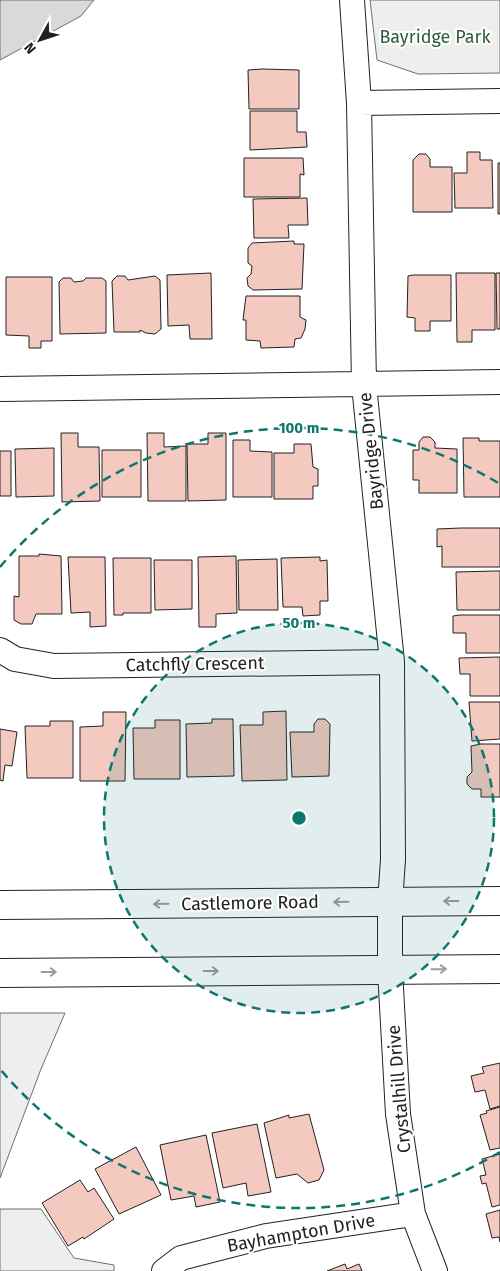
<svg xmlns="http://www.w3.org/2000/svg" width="500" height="1271" font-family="'Fira Sans',sans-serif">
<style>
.green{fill:#eee;stroke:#6f6f6f}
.water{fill:#d9d9d9;stroke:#6f6f6f}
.building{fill:#f3c9c0;stroke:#222}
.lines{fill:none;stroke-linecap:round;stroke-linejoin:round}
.street-casing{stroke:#222;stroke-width:26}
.secondary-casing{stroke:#222;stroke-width:30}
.street{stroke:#fff;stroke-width:24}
.secondary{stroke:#fff;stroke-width:28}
.oneway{stroke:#9c9c9c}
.ring{fill:none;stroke:#0f766e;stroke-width:2.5;stroke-dasharray:9 6}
.labels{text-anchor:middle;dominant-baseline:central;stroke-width:4;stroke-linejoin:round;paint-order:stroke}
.park-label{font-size:18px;fill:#2f5e38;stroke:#fff}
.street-label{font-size:18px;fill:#222;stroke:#fff}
.centre{fill:#0f766e;stroke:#fff;stroke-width:2.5}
.ring-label{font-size:15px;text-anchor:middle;font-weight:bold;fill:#0f766e;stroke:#fff;stroke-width:4;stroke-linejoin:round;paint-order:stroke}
</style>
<rect width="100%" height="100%" fill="#fff"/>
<!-- green -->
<path class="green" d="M370,0H500V73L418,74L377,60Z
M0,1013H65L41,1069L0,1178Z
M0,1209H41L74,1258L114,1265V1271H0Z"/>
<!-- water -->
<path class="water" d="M0,0H94L81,16L0,60Z"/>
<!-- building -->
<path class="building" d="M262,69L299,70V109H249L248,70Z
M250,111H297V132H306L307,147L250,150Z
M467,152H480V160H492L493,208H455L454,173H467Z
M419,154H426L430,159V167H452V212H413V160Z
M244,158H303L304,175L300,174V197H244Z
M498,163H500V214H498Z
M307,198L308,225H288L289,238H254L253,199Z
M294,241V244H304L302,289L253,290L248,286L247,278L251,274L252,266L248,263V248L252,243Z
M211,273L212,339H190L189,325L168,326L167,275Z
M456,273H495V330H472V342H457Z
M496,273H500V329H497Z
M413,275H451V321H430V331H415V318L407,317L408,276Z
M117,276H125L128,280L155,276L160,280L161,329L155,334L146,333L140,330V332H114L112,281Z
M6,277H52V341H41V348H29V336L6,335Z
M63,278H71L74,282L83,281L86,278H102L106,281V333L60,334L59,282Z
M246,296H300V317L306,320L305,329L301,338L295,339L294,347L261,348L260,341L246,340V320H243Z
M61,433H78V447H99L100,501L62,502Z
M147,433H164V447L186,446V501H148Z
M208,433H226V500L188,501L187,444H208Z
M423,437H430L435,442V448L457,449V493H419V480H413V450H419V442Z
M463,438H479V441H500V497H464Z
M233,440H250V451L272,452V497H233Z
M294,444H311L313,467L318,469V486H313V499H274V453H294Z
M54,448V496L16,497L15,449Z
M102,450H141V497H102Z
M0,451H11V496H0Z
M461,528H500V567H442V546L437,547V529Z
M39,554L61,556L62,614H36L32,624H21L14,620V596L19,597V556H39Z
M236,556L237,613L216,614V627H199L198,557Z
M68,557H105L106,626L90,627V612L71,613Z
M320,557V561L327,560L328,601H320V615L303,616L302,607H283L281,558Z
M113,558H151V613H123V615H114Z
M277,559L278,610H239L238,560Z
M154,560H192V609L155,610Z
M495,571H500V610H457L456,572Z
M460,615H500V653H466V633H453V616Z
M500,657V696H470V674H460L459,658Z
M469,702H500V739L472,741Z
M286,711L287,780L242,781L240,725H263V712Z
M103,712H126L125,781H80V727L103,726Z
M212,719H233L234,776L187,777L186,724L212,723Z
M318,719H325L330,724L329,776L292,777L290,732H314V724Z
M155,720H180V779H134L133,728H155Z
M50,721H73V778H27L25,726H50Z
M0,729L17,732L12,766L5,765L3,781L0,780Z
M481,744H500V797H481V789H472L467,784V777L472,772L471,746Z
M500,1063V1106L490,1109L485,1090L475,1092L471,1076L484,1073L482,1067Z
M500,1107V1148L490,1150L480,1115L487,1113L486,1111Z
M309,1114L324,1170L319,1180L308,1183L297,1174L276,1178L264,1123L289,1115V1118Z
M257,1124L271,1192L248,1196L246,1183L223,1188L212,1133Z
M206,1135L220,1202L196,1207L194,1196L171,1200L160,1145Z
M136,1147L161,1195L119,1214L95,1169Z
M500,1154V1205L492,1207L486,1183L482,1184L480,1176L486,1175L482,1159Z
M80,1180L88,1192L94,1188L114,1219L84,1239L83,1237L68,1246L42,1203Z
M500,1210V1242L499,1237L492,1238L486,1214Z
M345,1264L347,1269L359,1264L362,1271H327Z"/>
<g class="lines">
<defs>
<path id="street" d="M352,0L359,103L364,385L392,662L393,860L390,902V970L398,1114L413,1214L435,1271
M359,103L500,101
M0,389L500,382
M0,650L15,659L54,666L392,662
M164,1271L181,1258L266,1236L413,1214"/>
<path id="secondary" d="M0,905L500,901
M0,973L500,969"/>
</defs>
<!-- street casing -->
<use href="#street" class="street-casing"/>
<!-- secondary casing -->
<use href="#secondary" class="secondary-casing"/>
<!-- street -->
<use href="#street" class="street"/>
<!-- secondary -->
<use href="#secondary" class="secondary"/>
</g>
<!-- one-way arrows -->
<defs><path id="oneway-shaft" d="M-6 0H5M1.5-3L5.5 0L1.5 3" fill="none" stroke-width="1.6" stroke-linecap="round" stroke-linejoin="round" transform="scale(1.25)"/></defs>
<g class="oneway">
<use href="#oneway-shaft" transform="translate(451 901) rotate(180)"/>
<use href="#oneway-shaft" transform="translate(341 902) rotate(179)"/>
<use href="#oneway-shaft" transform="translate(161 904) rotate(179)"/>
<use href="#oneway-shaft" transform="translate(439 969) rotate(-1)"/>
<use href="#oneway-shaft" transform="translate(211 971)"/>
<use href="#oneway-shaft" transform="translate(49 972)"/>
</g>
<!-- distance rings -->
<circle cx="299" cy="818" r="195" fill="#0f766e" fill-opacity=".12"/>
<g class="ring">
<circle cx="299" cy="818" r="195"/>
<path d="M500 1152A390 390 0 0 1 0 1069M0 567A390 390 0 0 1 500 484"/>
</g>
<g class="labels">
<!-- park labels -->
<g class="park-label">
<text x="435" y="37">Bayridge Park</text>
</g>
<!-- street labels -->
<g class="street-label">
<text transform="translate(371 451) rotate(-96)">Bayridge Drive</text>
<text transform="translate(195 664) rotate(-1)">Catchfly Crescent</text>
<text transform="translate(250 903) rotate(-1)">Castlemore Road</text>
<text transform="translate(399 1089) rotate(-95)">Crystalhill Drive</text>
<text transform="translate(301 1233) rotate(-10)">Bayhampton Drive</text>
</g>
</g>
<circle cx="299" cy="818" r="8" class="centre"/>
<g class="ring-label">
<text x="299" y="433">100 m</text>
<text x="299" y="628">50 m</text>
</g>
<!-- north arrow -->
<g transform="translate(40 40) rotate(230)" stroke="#ffffff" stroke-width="4" paint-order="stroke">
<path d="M0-4L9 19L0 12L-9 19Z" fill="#222222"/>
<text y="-8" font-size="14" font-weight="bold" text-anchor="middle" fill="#222222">N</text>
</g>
</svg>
